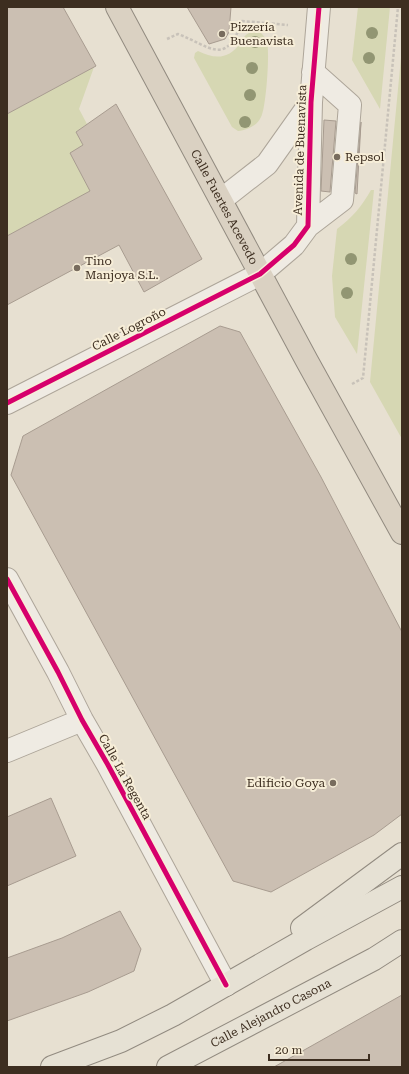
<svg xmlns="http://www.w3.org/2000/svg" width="409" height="1074" font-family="'Roboto Serif',serif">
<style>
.green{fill:#d6d7b3}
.building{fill:#cbbfb2;stroke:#a89c90}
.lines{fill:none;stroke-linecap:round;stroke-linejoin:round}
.minor-casing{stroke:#ada599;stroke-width:24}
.major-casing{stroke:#928b80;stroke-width:24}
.highway-casing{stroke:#928b80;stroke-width:24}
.path{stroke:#c8c2b9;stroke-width:2.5;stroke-dasharray:3 2;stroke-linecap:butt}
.minor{stroke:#efebe3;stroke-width:22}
.major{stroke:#e6e1d4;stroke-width:22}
.highway{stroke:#dad1c2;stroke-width:22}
.cycleway-casing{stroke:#f7eed8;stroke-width:8}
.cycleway{stroke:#d6006c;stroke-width:5}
.tree{fill:#929673}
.poi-dot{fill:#786c5e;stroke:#f7eed8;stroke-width:1.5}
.labels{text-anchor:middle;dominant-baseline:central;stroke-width:4;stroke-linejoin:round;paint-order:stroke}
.poi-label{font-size:12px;fill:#3d2e20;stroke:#f7eed8;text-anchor:start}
.street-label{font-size:12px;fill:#3d2e20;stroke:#f7eed8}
</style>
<rect width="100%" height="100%" fill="#e7e0d1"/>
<!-- green -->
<path class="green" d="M358,7H390L380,109L352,60Z
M252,32H260C263,35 266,38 267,42C270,52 266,109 261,117C257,126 247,130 238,131L232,127L194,58L195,53L198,51C214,59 229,60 240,43C244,37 245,34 252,32Z
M402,47V439L370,382Z
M94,67L79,109L87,124L76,132L83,145L111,180L7,236V114Z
M371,190H374L357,354L335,317L332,276L337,229C352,218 362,206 371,190Z"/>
<!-- building -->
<path class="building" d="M7,7H63L96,66L7,114Z
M187,7H231L229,32L225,39L209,44Z
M116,104L202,259L144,292L119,245L7,305V236L90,191L70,153L83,145L76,132Z
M324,120L336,121L330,192L321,191Z
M361,122L357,194L355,193Z
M220,326L240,332L321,477L402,632V814L374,835L271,892L233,881L11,475L23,436Z
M51,798L76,856L7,886V817Z
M120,911L141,949L134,971L88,992L7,1021V958L62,938Z
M402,995V1067H274Z"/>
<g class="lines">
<defs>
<path id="minor" d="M221,200L267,164L311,102
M308,226L342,200L350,105L313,72
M7,403L260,274L294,245L308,226L311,102L319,7
M7,579L58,672L82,720L108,765L226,985
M7,751L82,720"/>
<g id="major">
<path d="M302,928L402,854"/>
<path d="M52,1067L121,1041L173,1015L306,939L402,887"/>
<path id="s1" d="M168,1067L374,959L402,941"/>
</g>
<g id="highway">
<path id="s2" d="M117,7L307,361L402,533"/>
</g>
</defs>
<!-- minor casing -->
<use href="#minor" class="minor-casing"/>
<!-- major casing -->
<use href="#major" class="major-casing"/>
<!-- highway casing -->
<use href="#highway" class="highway-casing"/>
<!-- path -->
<path class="path" d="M167,39L178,34C210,46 226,68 242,21L288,25
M352,384L363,378L398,7"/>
<!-- minor -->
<use href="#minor" class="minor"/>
<!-- major -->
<use href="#major" class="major"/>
<!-- highway -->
<use href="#highway" class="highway"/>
<defs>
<path id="cycleway" d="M7,403L260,274L294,245L308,226L311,102L319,7
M7,579L58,672L82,720L108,765L226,985"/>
</defs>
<!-- cycleway casing -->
<use href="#cycleway" class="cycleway-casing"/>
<!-- cycleway -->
<use href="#cycleway" class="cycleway"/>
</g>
<!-- trees -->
<g class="tree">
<circle cx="372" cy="33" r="6"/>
<circle cx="255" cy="42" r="6"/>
<circle cx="369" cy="58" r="6"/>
<circle cx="252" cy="68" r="6"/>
<circle cx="250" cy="95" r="6"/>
<circle cx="245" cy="122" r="6"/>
<circle cx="351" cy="259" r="6"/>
<circle cx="347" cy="293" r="6"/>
</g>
<!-- markers -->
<g class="poi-dot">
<circle cx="222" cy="34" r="4"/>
<circle cx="337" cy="157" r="4"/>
<circle cx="77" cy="268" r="4"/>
<circle cx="333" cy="783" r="4"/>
</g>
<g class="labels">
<!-- poi labels -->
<g class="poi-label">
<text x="230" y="27">Pizzería<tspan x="230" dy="14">Buenavista</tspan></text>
<text x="345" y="157">Repsol</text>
<text x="85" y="261">Tino<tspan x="85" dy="14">Manjoya S.L.</tspan></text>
<text x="325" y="783" text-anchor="end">Edificio Goya</text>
</g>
<!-- street labels -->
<g class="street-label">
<text transform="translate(300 150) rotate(-88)">Avenida de Buenavista</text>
<text stroke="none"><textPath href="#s2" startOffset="227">Calle Fuertes Acevedo</textPath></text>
<text transform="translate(129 329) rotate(-27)">Calle Logroño</text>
<text transform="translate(125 777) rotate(61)">Calle La Regenta</text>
<text stroke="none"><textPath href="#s1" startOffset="116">Calle Alejandro Casona</textPath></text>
</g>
</g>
<!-- border -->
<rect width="409" height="1074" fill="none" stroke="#3d2e20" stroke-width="16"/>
<!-- scale -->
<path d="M269 1054v6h100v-6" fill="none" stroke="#3d2e20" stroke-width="2"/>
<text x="275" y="1054" font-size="12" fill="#3d2e20" stroke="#f7eed8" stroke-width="3" paint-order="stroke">20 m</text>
</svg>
